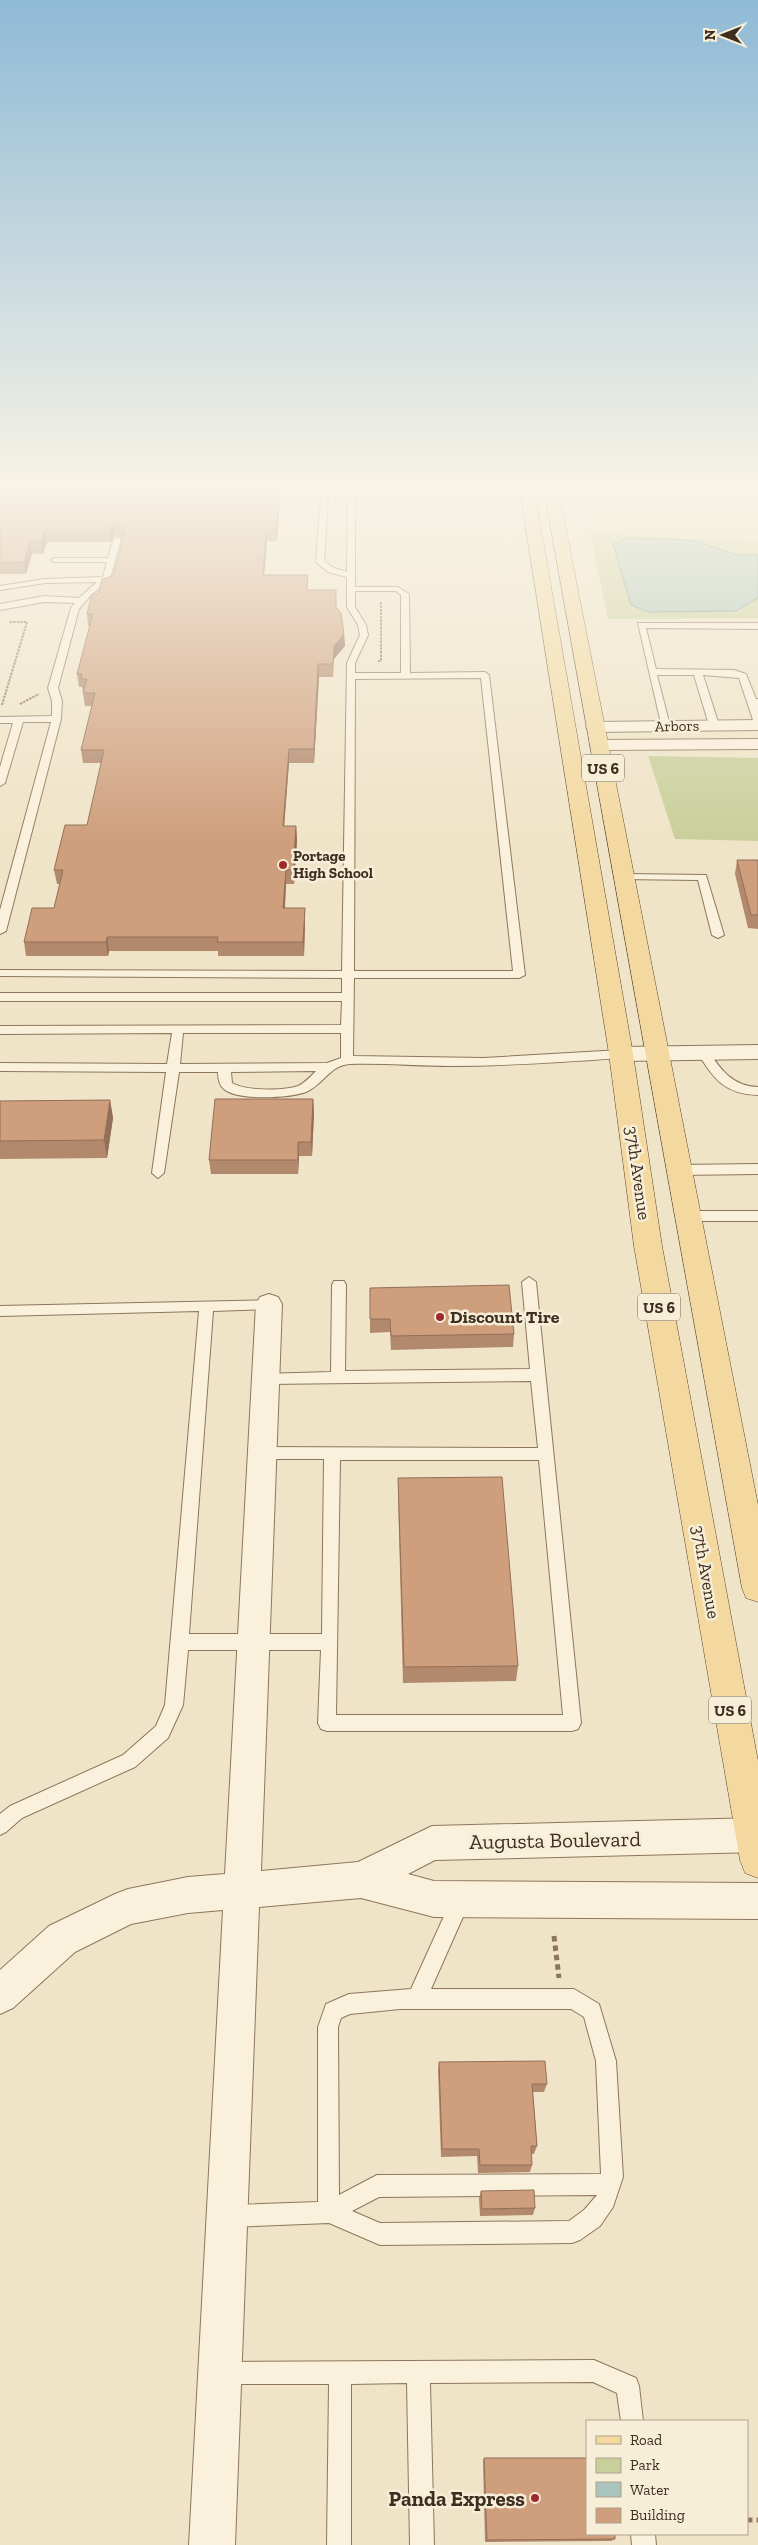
<svg xmlns="http://www.w3.org/2000/svg" width="758" height="2545" font-family="'Zilla Slab',serif">
<style>
.farmland{fill:#e6deb5}
.green{fill:#c9cf9b}
.water{fill:#a9c4bc;stroke:#6f938a}
.lines{fill:none;stroke-linecap:round;stroke-linejoin:round}
.service-casing{stroke:#8d765c;stroke-width:2}
.minor-casing{stroke:#8d765c;stroke-width:2}
.primary-casing{stroke:#5b4430;stroke-width:1}
.path-far1{stroke:#8d765c;stroke-width:2;stroke-dasharray:2.5 1;stroke-linecap:butt}
.path{stroke:#8d765c;stroke-width:5;stroke-dasharray:5.5 4;stroke-linecap:butt}
.service{fill:#faf1dc;fill-rule:evenodd}
.minor{fill:#faf1dc;fill-rule:evenodd}
.primary{fill:#f3d9a0;fill-rule:evenodd}
.wall{fill:#b2896c}
.shaded-wall{fill:#916f58}
.building{fill:#cf9f7d;stroke:#916f58}
.poi-dot{fill:#9e2a2b;stroke:#f7eed8;stroke-width:2}
.labels{text-anchor:middle;dominant-baseline:central;stroke-width:5;stroke-linejoin:round;paint-order:stroke}
.far-street-label{font-size:15px;fill:#3d2e20;stroke:#f7eed8}
.far-poi-label{font-size:15px;font-weight:bold;fill:#3d2e20;stroke:#f7eed8;text-anchor:start}
.shield{fill:#f7eed8;stroke:#756857;stroke-width:1}
.shield-label{font-size:16px;font-weight:bold;fill:#3d2e20}
.street-label{font-size:18px;fill:#3d2e20;stroke:#f7eed8}
.poi-label{font-size:18px;font-weight:bold;fill:#3d2e20;stroke:#f7eed8;text-anchor:start}
.near-street-label{font-size:21px;fill:#3d2e20;stroke:#f7eed8}
.near-poi-label{font-size:21px;font-weight:bold;fill:#3d2e20;stroke:#f7eed8;text-anchor:end}
</style>
<rect width="100%" height="100%" fill="#f0e4c8"/>
<!-- farmland -->
<path class="farmland" d="M577,484H758V543L590,533Z"/>
<!-- green -->
<path class="green" d="M590,533L758,543V555H738L691,540L736,611L758,598V618L608,619Z
M648,756L758,758V841L675,839Z"/>
<!-- water -->
<path class="water" d="M628,538L691,540L738,555H758V598L736,611L648,612L631,605L613,544Z"/>
<g class="lines">
<defs>
<path id="service" d="M322,484H329L324,561L334,568L347,572L348,484H355V587H398L409,594L410,673L485,672L489,675L525,975L519,978H354L353,1056L484,1058L621,1050L627,1054L621,1058C564,1062 507,1066 450,1066C417,1066 383,1063 350,1064C330,1065 323,1085 306,1092C290,1098 237,1101 224,1089C219,1085 218,1078 218,1072H179L164,1173L158,1178L152,1173L166,1072L0,1071V1063L167,1064L172,1033L0,1034V1026L341,1025L342,1001H0V993H342V978L0,976V970L342,971L347,663L360,635L358,625L347,607V577L328,572L316,562ZM355,591H396L401,595V673H355V663L368,635L366,625L355,607ZM481,678L513,971H354L355,679ZM183,1033H341V1058L327,1063L180,1064ZM316,1071C311,1076 305,1083 298,1086C284,1091 245,1091 232,1083L231,1072Z
M114,537L121,539L110,579L91,595L79,609L58,688L62,701L61,719L6,931L0,934V910L51,722H23L5,783L0,786V767L13,723H0V717L52,716V701L48,688L71,608L75,603L44,602L0,610V604L44,596L79,598L97,582L45,583L0,590V586L45,579L103,577L107,562H55L51,560L55,558H108Z
M638,623H758V629L646,628L656,669L734,670L746,674L756,699H758V723L753,720L739,678L703,675L719,725L714,728L709,725L694,675H657L670,726L662,728Z
M624,874L706,875L724,935L718,938L712,935L698,880L620,879L619,877Z
M703,1048L707,1049C721,1070 732,1086 758,1087V1095C724,1094 714,1079 697,1052Z
M758,1164V1174L677,1175L671,1170L677,1165Z
M686,1211H758V1221H686L679,1216Z
M529,1277L536,1282L581,1723L578,1729L572,1731H327L321,1729L318,1723L321,1650H188L183,1705L168,1738L135,1767L22,1818L6,1832L0,1835V1814L10,1806L123,1755L156,1726L165,1705L199,1311L0,1316V1306L274,1300L276,1304L274,1308L269,1309L213,1311L189,1634H322L324,1459H262L257,1457L254,1453L257,1449L262,1447L538,1448L531,1381L266,1384L261,1382L259,1378L261,1374L331,1372L332,1285L334,1281H344L346,1285L345,1371L530,1369L522,1282ZM340,1460H539L563,1715H336Z
M461,1892L468,1894L470,1901L431,1989H574L599,2004L616,2061L623,2177L613,2207L600,2226L580,2240L572,2243L380,2245L329,2223L231,2227L223,2224L220,2216L223,2208L231,2205L318,2202V2027L326,2004L349,1994L411,1989L454,1894ZM400,2009H571L584,2017L596,2061L601,2174L377,2175L339,2195L338,2027L341,2018L350,2014ZM597,2195L584,2210L569,2221L380,2223L352,2211L379,2197Z
M594,2360L636,2378L639,2386L643,2421H621L617,2393L593,2382L430,2383L434,2545H410L407,2383L351,2384V2545H327L329,2384H223L215,2381L212,2373L215,2365L223,2362Z
M631,2534H655L656,2545H632Z"/>
<path id="minor" d="M758,720V730L595,732L589,731L586,727L589,723L595,722Z
M758,739V749L599,750L593,749L590,745L593,741L599,740Z
M758,1045V1059L621,1061L613,1059L610,1054L613,1049L621,1047Z
M269,1294L278,1297L282,1304L261,1871L358,1862L432,1826L758,1818V1852L435,1860L408,1874L434,1881L758,1883V1919L434,1917L361,1898L259,1907L235,2545H189L223,1910L188,1913L131,1924L75,1952L13,2008L0,2014V1970L49,1926L115,1894L128,1889L188,1877L225,1874L256,1304L260,1297Z"/>
<path id="primary" d="M519,484H533L633,1054L662,1246L758,1761V1878L745,1873L740,1860L634,1246L609,1054Z
M543,484H557L758,1505V1602L746,1598L742,1588Z"/>
</defs>
<!-- service casing -->
<use href="#service" class="service-casing"/>
<!-- minor casing -->
<use href="#minor" class="minor-casing"/>
<!-- primary casing -->
<use href="#primary" class="primary-casing"/>
<!-- path-far1 -->
<path class="path-far1" d="M378,661H381V602
M20,704L39,694
M2,705L27,622H9"/>
<!-- path -->
<path class="path" d="M554,1936L559,1978
M747,2520H758"/>
<!-- service -->
<use href="#service" class="service"/>
<!-- minor -->
<use href="#minor" class="minor"/>
<!-- primary -->
<use href="#primary" class="primary"/>
</g>
<!-- wall -->
<path class="wall" d="M0,484H281L277,541H267L264,575L308,590L336,607L344,634L345,646L334,659L333,677H319L314,763H289L284,826H296L297,840L294,884H286L285,908L305,921L304,956H218V951H109L108,956H26L24,942L54,908L60,884H57L54,870L87,825L101,763H83L81,750L92,706H85L82,687H79L77,674L90,626H88L87,614L98,594L113,576L122,540V538L115,535L111,542H47L43,554H32L26,574H0Z
M737,860H758V929L748,928L735,874Z
M313,1099L314,1113L312,1156H299L298,1174H211L209,1160Z
M110,1100L113,1118L107,1158L0,1159V1101Z
M370,1288L514,1334L513,1347L391,1350L390,1332L370,1333Z
M398,1478L518,1666L516,1681L403,1683L398,1495Z
M439,2062L547,2084L544,2092H533L537,2146L534,2154H531L532,2165L530,2172L478,2173L477,2156L441,2157L438,2070Z
M481,2191L535,2208L533,2215L480,2216L479,2198Z
M484,2458L615,2539L611,2541L485,2542L483,2462Z"/>
<!-- shaded-wall -->
<path class="shaded-wall" d="M280,484H281V485L277,541L276,529Z
M113,523L115,535L111,542L109,530Z
M266,529L267,541L263,587V575Z
M45,530L47,542L43,554L41,542Z
M30,542L32,554L26,574L24,562Z
M344,634L345,646L334,659L333,677L334,646Z
M318,664L319,677L314,763V749Z
M289,749V763L283,840V826Z
M296,826L297,840L294,884L293,870Z
M286,870V884L284,921L283,908Z
M305,908V921L304,956L303,942Z
M107,937L109,951L108,956L106,942Z
M313,1099L314,1113L312,1156L311,1142Z
M110,1100L113,1118L107,1158L104,1140Z
M298,1142L299,1156L298,1174Z"/>
<!-- building -->
<path class="building" d="M0,484H280L276,529H266L263,575H308L307,590H336V607L341,613L344,634L334,646L333,664H318L314,749H289L283,826H296L293,870H286L283,908H305L303,942H217L218,937H107L106,942H24L32,908H54L63,870H54L65,825H87L104,750H81L95,693H83L87,679H81L82,674H77L93,614H87L92,594H98L102,579L113,576L125,530H121V526L113,523L109,530H45L41,542H30L24,562H0Z
M737,860H758V915H751Z
M215,1099H313L311,1142H298V1160H209Z
M110,1100L104,1140L0,1141V1101Z
M509,1285L514,1334L391,1336L390,1319H370V1288Z
M502,1477L518,1666L404,1667L398,1478Z
M545,2061L547,2084H532L537,2146H531L532,2165H480L479,2149H442L439,2062Z
M534,2190L535,2208L482,2209L481,2191Z
M484,2458H587V2534H615V2539L487,2540Z"/>
<!-- sky -->
<linearGradient id="sky" x2="0" y2="1"><stop stop-color="#8fbad6"/><stop offset="0.58" stop-color="#f8f3e6"/><stop offset="1" stop-color="#f8f3e6" stop-opacity="0"/></linearGradient>
<rect width="758" height="840" fill="url(#sky)"/>
<!-- markers -->
<g class="poi-dot">
<circle cx="283" cy="865" r="5"/>
<circle cx="440" cy="1317" r="5"/>
<circle cx="535" cy="2498" r="5"/>
</g>
<g class="labels">
<!-- far-street labels -->
<g class="far-street-label">
<text transform="translate(677 726) rotate(-1)">Arbors</text>
</g>
<!-- far-poi labels -->
<g class="far-poi-label">
<text x="293" y="856">Portage<tspan x="293" dy="17">High School</tspan></text>
</g>
<!-- shield labels -->
<g class="shield">
<rect x="582" y="754.5" width="42" height="27" rx="4"/>
<rect x="638" y="1293.5" width="42" height="27" rx="4"/>
<rect x="709" y="1696.5" width="42" height="27" rx="4"/>
</g>
<g class="shield-label">
<text x="603" y="768">US 6</text>
<text x="659" y="1307">US 6</text>
<text x="730" y="1710">US 6</text>
</g>
<!-- street labels -->
<g class="street-label">
<text transform="translate(638 1173) rotate(82)">37th Avenue</text>
<text transform="translate(706 1572) rotate(80)">37th Avenue</text>
</g>
<!-- poi labels -->
<g class="poi-label">
<text x="450" y="1317">Discount Tire</text>
</g>
<!-- near-street labels -->
<g class="near-street-label">
<text transform="translate(555 1840) rotate(-1)">Augusta Boulevard</text>
</g>
<!-- near-poi labels -->
<g class="near-poi-label">
<text x="525" y="2498">Panda Express</text>
</g>
</g>
<!-- legend -->
<rect x="586" y="2420" width="162" height="115" fill="#f7eed8" stroke="#ada18e"/>
<rect x="596" y="2436" width="25" height="8" fill="#f3d9a0" stroke="#ada18e"/>
<text x="630" y="2445" font-size="15" fill="#3d2e20">Road</text>
<rect x="596" y="2458" width="25" height="15" fill="#c9cf9b" stroke="#ada18e"/>
<text x="630" y="2470" font-size="15" fill="#3d2e20">Park</text>
<rect x="596" y="2482" width="25" height="15" fill="#a9c4bc" stroke="#ada18e"/>
<text x="630" y="2495" font-size="15" fill="#3d2e20">Water</text>
<rect x="596" y="2508" width="25" height="15" fill="#cf9f7d" stroke="#ada18e"/>
<text x="630" y="2520" font-size="15" fill="#3d2e20">Building</text>
<!-- north arrow -->
<g transform="translate(723 35) rotate(270)" stroke="#f7eed8" stroke-width="4" paint-order="stroke">
<path d="M0-4L9 19L0 12L-9 19Z" fill="#3d2e20"/>
<text y="-8" font-size="14" font-weight="bold" text-anchor="middle" fill="#3d2e20">N</text>
</g>
</svg>
